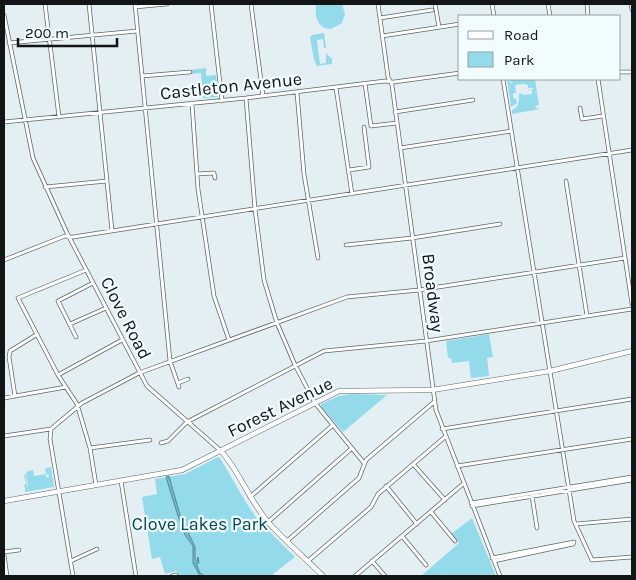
<svg xmlns="http://www.w3.org/2000/svg" width="636" height="580" font-family="Karla,sans-serif">
<style>
.green{fill:#93dbeb}
.water{fill:#72baca;stroke:#558894}
.lines{fill:none;stroke-linecap:round;stroke-linejoin:round}
.minor-casing{stroke:#5c6769;stroke-width:4.5}
.major-casing{stroke:#5c6769;stroke-width:5.5}
.minor{stroke:#fff;stroke-width:3}
.major{stroke:#fff;stroke-width:4.5}
.labels{text-anchor:middle;dominant-baseline:central;stroke-width:4.5;stroke-linejoin:round;paint-order:stroke}
.street-label{font-size:18px;fill:#111516;stroke:#f0fcff}
.park-label{font-size:18px;fill:#004652;stroke:#f0fcff}
</style>
<rect width="100%" height="100%" fill="#e3eff2"/>
<!-- green -->
<path class="green" d="M316,4H342L345,14L342,23L331,29C316,28 315,16 316,4Z
M324,33L326,48H324L323,39L317,40L320,64L326,63V53L332,59V64L317,66L314,60L310,37L312,35Z
M206,68V76L216,75L218,97L203,98L201,73L192,74L191,70Z
M507,79H508L512,85L511,83H514L511,82L509,79H535L537,92H534L537,93L539,105L535,106L536,108L540,109L512,114V110C520,107 519,100 519,93L525,95L532,94V91L528,89L533,90V88H528V85L524,84V82L523,84L515,85L516,93H513V98L516,99L517,103L511,107Z
M489,334L493,357L487,358L489,376L471,378L469,361L452,363L451,358H448L446,341Z
M352,394L387,395L343,432L321,407V404L339,396Z
M218,457L220,458L247,504L258,520L295,557L273,574L274,576H178L177,571L165,574L160,557L152,559L142,497L157,494L155,479L185,474Z
M51,467L54,487L25,492V487L23,486L26,484L24,474L26,475L27,487H28L26,472L33,470L34,476L46,474V477L48,478L49,475L46,474L45,469Z
M472,518L496,576H421L459,543L451,534Z"/>
<!-- water -->
<path class="water" d="M169,476L180,515L195,547V559L197,561L198,557L199,563H196L200,573L204,576H200L193,563V546L185,535L178,516L166,477Z"/>
<g class="lines">
<defs>
<path id="minor" d="M45,4L59,117
M89,4L112,231
M135,4L170,361L179,387
M211,4L222,101
M251,4L263,96
M378,4L388,77L392,85L436,410L500,576
M435,4L439,27
M492,4L494,16
M548,4L550,16
M587,4L588,16
M631,4L632,10
M135,7L167,4
M4,15L33,158L67,233L147,386L221,451
M380,18L432,10
M382,36L460,24
M9,43L137,31
M620,72H632
M142,76L190,72
M503,79L574,521L592,560L632,557
M598,79L632,304
M365,84L371,126L397,123
M336,88L352,194
M297,93L304,174L318,258
M246,98L255,209L264,280L277,323L295,365L315,403L364,463
M192,104L198,189L214,296L229,340
M580,108L582,119L603,116
M395,112L473,100
M4,122L246,98L385,81L394,82L460,73
M400,148L511,131
M349,170L369,167L364,127
M197,174L214,173L215,178
M566,181L587,316
M45,187L107,181
M346,245L412,238L500,224
M4,260L65,236L73,237L632,150
M86,270L18,298L58,375L77,404L90,448L96,485
M70,324L106,308
M76,337L58,301L93,283
M58,375L122,340
M178,383L188,379
M15,396L9,357L10,351L36,335
M4,398L66,387
M442,429L632,399
M51,430L50,439L73,576
M4,436L51,429L82,403L139,373L347,297L419,290L625,258
M161,443L168,441L187,422L324,351L426,341L632,309
M90,448L150,440
M413,464L445,500
M457,466L632,439
M121,481L136,576
M386,486L417,524
M532,496L537,528
M250,497L333,425
M471,503L632,477
M472,506L632,480
M431,512L455,541
M268,522L351,449
M576,524L632,519
M402,536L426,565
M287,541L359,478L366,460L434,402
M4,552L19,550
M4,555L7,576
M492,558L574,542L573,544L494,561
M71,561L97,549
M308,561L371,507L378,494L445,437
M372,561L385,576
M172,576L176,575
M355,576L463,484"/>
<path id="major" d="M221,451C240,472 249,500 268,522C285,541 305,558 323,576
M4,501L182,470L339,391L432,390L550,371L632,351"/>
</defs>
<!-- minor casing -->
<use href="#minor" class="minor-casing"/>
<!-- major casing -->
<use href="#major" class="major-casing"/>
<!-- minor -->
<use href="#minor" class="minor"/>
<!-- major -->
<use href="#major" class="major"/>
</g>
<g class="labels">
<!-- street labels -->
<g class="street-label">
<text transform="translate(231 86) rotate(-6)">Castleton Avenue</text>
<text transform="translate(433 293) rotate(83)">Broadway</text>
<text transform="translate(126 318) rotate(63)">Clove Road</text>
<text transform="translate(280 407) rotate(-26)">Forest Avenue</text>
</g>
<!-- park labels -->
<g class="park-label">
<text x="200" y="524">Clove Lakes Park</text>
</g>
</g>
<!-- border -->
<rect width="636" height="580" fill="none" stroke="#111516" stroke-width="10"/>
<!-- legend -->
<rect x="458" y="15" width="162" height="65" fill="#f0fcff" stroke="#97a0a2"/>
<rect x="468" y="31" width="25" height="8" fill="#ffffff" stroke="#97a0a2"/>
<text x="504" y="40" font-size="15" fill="#111516">Road</text>
<rect x="468" y="52" width="25" height="15" fill="#93dbeb" stroke="#97a0a2"/>
<text x="504" y="65" font-size="15" fill="#111516">Park</text>
<!-- scale -->
<path d="M18 38v8h99v-8" fill="none" stroke="#111516" stroke-width="2.5"/>
<text x="25" y="38" font-size="15" fill="#111516" stroke="#f0fcff" stroke-width="4" paint-order="stroke">200 m</text>
</svg>
